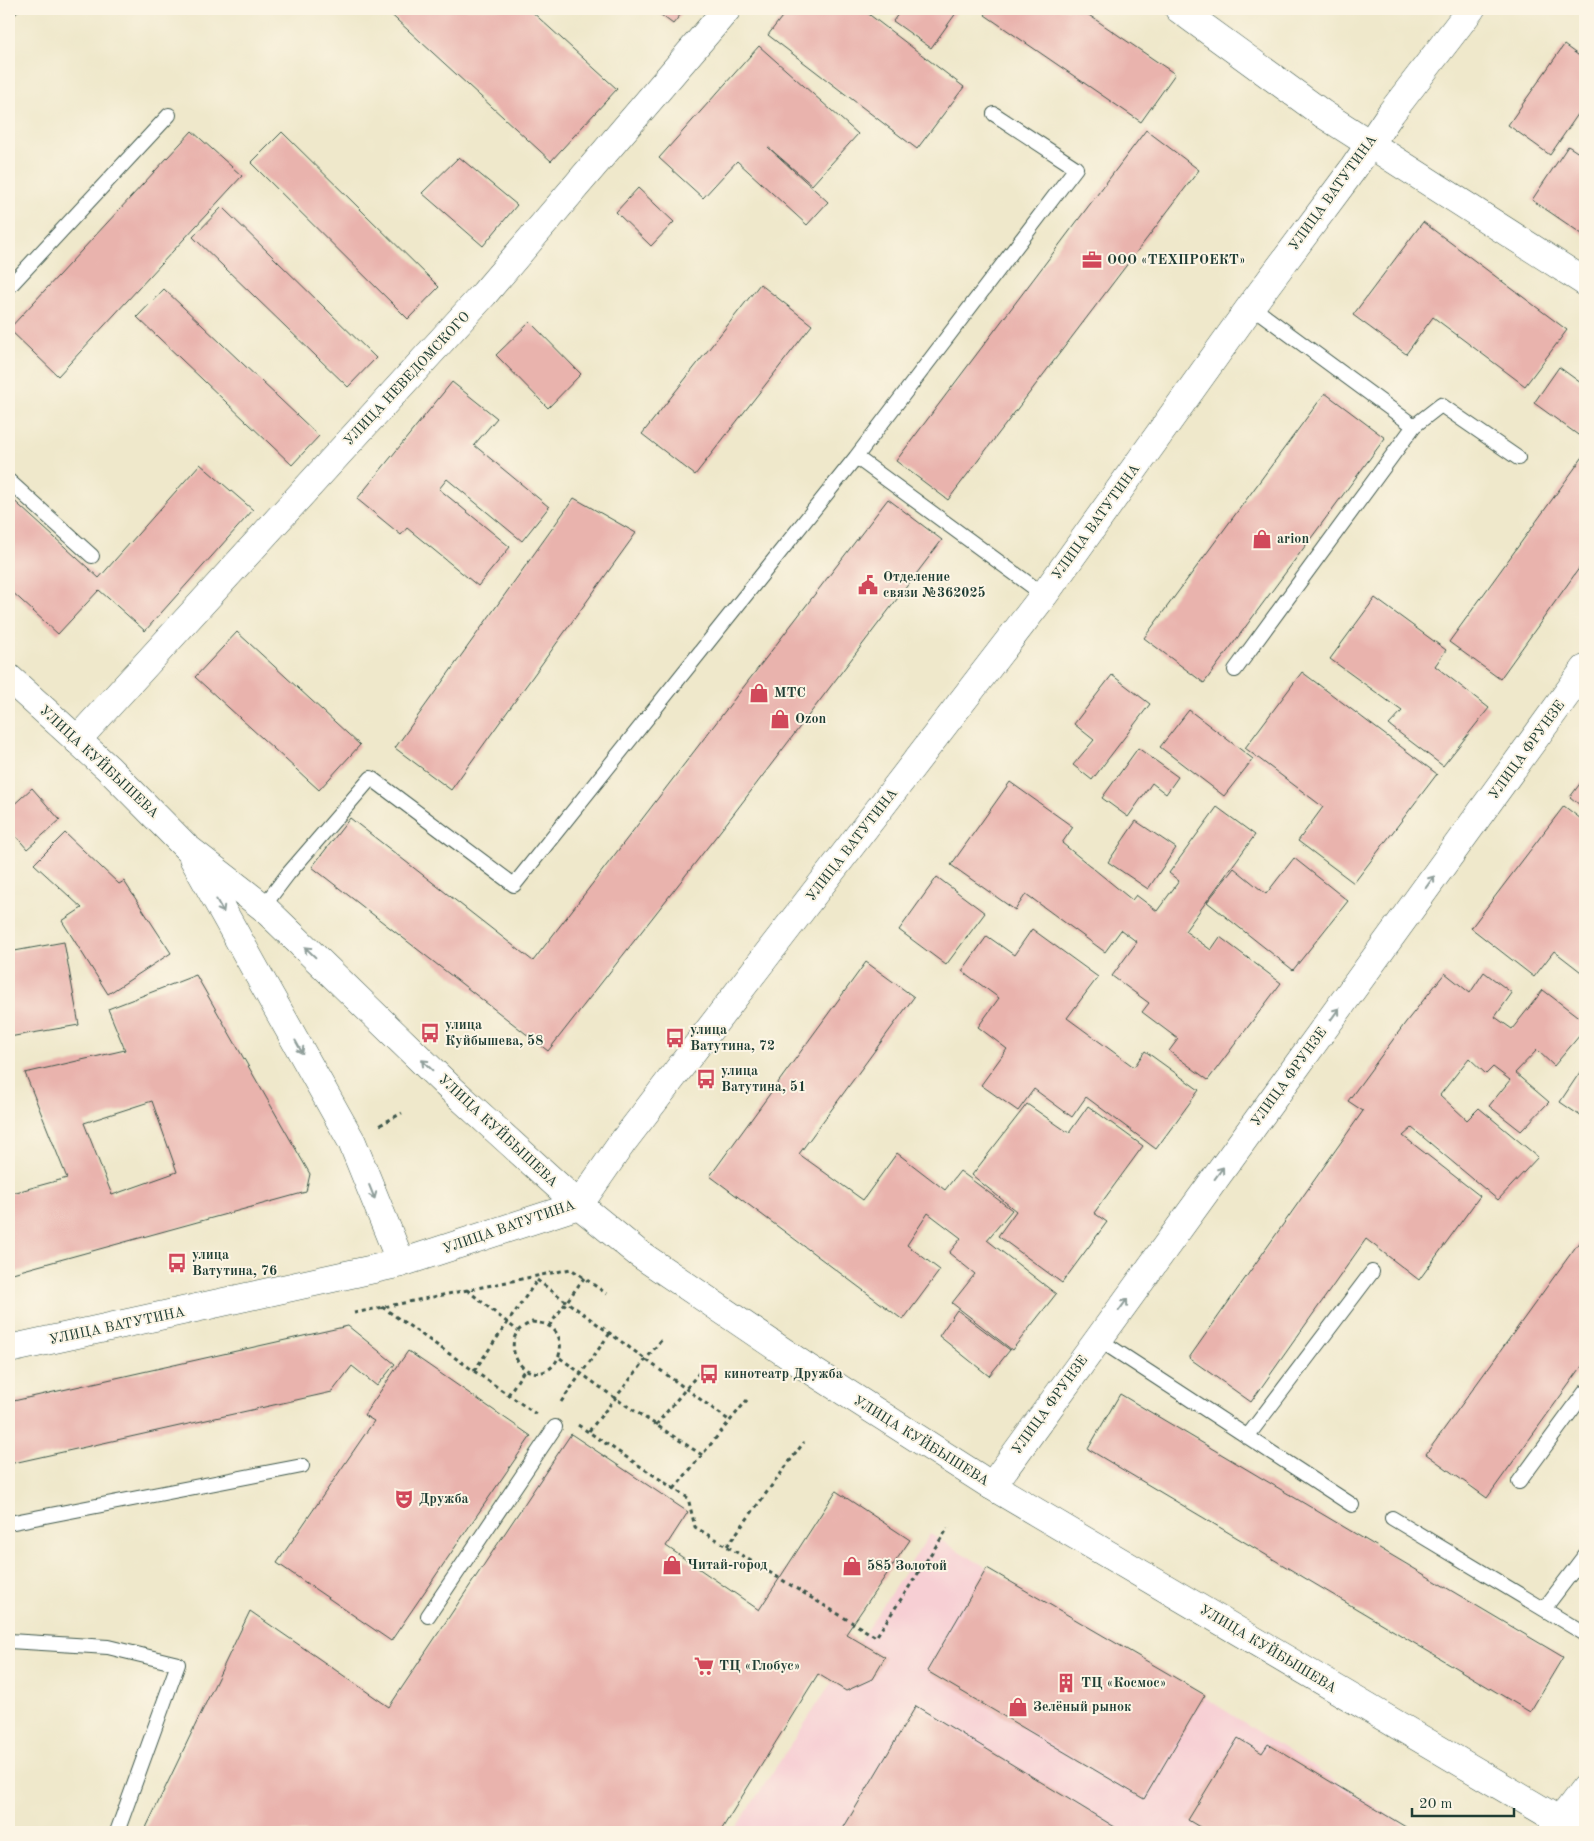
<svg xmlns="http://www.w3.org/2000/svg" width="1594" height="1841" font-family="'Old Standard TT',serif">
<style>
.built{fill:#f7cfd4}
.building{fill:#e9b3ad;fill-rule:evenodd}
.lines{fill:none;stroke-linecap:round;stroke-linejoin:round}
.lane-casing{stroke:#3e574b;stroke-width:16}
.street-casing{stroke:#3e574b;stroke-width:29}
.secondary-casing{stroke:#3e574b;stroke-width:29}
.path{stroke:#3e574b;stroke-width:3;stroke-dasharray:4 4;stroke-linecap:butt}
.lane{stroke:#fff;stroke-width:14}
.street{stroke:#fff;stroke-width:28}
.secondary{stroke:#fff;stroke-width:28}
.oneway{stroke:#8f9e9a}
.labels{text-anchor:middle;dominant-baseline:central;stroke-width:4;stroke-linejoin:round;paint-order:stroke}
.street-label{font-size:14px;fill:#1f3d34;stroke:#fcf5e5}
.poi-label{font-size:14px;font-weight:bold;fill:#1f3d34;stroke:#fcf5e5;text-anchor:start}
</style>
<rect width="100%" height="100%" fill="#fcf5e5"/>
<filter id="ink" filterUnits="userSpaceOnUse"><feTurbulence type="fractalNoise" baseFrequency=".02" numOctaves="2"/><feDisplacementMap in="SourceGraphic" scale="10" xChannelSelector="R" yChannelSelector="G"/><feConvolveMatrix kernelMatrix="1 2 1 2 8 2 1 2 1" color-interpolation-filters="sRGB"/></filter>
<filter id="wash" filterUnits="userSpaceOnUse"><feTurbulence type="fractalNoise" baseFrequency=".0096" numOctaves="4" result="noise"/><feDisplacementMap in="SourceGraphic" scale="20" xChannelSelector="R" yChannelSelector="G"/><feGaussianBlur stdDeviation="1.12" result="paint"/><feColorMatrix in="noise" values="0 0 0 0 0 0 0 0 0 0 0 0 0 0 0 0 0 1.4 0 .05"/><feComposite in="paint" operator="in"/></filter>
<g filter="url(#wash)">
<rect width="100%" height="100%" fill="#efe8cb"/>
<!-- built -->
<path class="built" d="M930,1534L1173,1677L1415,1832H733Z"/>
<g id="blocks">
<!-- building -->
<path class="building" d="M9,9H20L9,22Z
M385,9H529L617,89L551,161Z
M653,9H685L673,24Z
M788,9H862L964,87L917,149L768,35Z
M902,9H959L931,48L893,21Z
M989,9H1080L1175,74L1141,122L985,15Z
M1564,45L1585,60V104L1550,155L1508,125Z
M759,46L858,134L812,185L768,147L828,202L807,225L737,161L703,198L659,158Z
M1146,130L1199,170L948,500L896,461Z
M192,131L242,176L58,376L9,329Z
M282,132L439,287L408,319L251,163Z
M1568,146L1585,157V236L1532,200Z
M459,157L517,205L483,246L422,193Z
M638,188L674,222L651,246L616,212Z
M222,207L376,358L348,387L193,237Z
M1423,222L1567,330L1525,386L1433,317L1406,354L1353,315Z
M760,284L812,325L695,475L642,434Z
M164,289L319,436L292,465L137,317Z
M530,322L581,374L548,408L496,355Z
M1559,367L1585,386V440L1534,403Z
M452,382L497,418L474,445L549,507L522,541L447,479L439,489L510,547L478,586L407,528L401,535L357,499Z
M1325,393L1385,438L1204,683L1144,638Z
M1585,454V560L1500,679L1449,642Z
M200,464L253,510L145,631L99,590L58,634L9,589V496L99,578Z
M574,498L636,533L451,790L395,748Z
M888,499L942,540L732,816L548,1051L312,867L350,818L533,961Z
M1375,598L1446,650L1435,666L1489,708L1443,766L1389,725L1402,711L1330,659Z
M237,632L360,745L319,790L195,677Z
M1302,672L1437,774L1354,883L1298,841L1323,807L1245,748Z
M1112,675L1150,704L1092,780L1073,765L1094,740L1074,724Z
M1189,710L1253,759L1224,796L1160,747Z
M1138,748L1178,777L1166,794L1152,783L1128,817L1102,798Z
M1585,777V809L1570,797Z
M1010,782L1073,827L1062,843L1132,900L1136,895L1157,911L1179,881L1169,873L1217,807L1255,835L1185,931L1211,950L1220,937L1281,983L1208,1080L1169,1051L1178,1039L1142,1012L1149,1003L1112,976L1137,942L1121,930L1105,952L1026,894L1015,910L951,865Z
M32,788L60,820L27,849L9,828V809Z
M1564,806L1585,822V975L1554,951L1534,977L1471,928Z
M1136,821L1176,848L1148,889L1108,862Z
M65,833L119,884L124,881L171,953L108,994L62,921L82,908L34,864Z
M1294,858L1348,901L1293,970L1207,902L1234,868L1266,894Z
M937,877L985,913L946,965L899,930Z
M1032,929L1098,977L1067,1018L1134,1067L1145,1051L1199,1090L1156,1149L1086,1097L1072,1117L1034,1089L1018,1111L981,1085L1007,1049L978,1027L999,998L962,971L987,936L1014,955Z
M64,942L79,1025L9,1037V952Z
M866,962L914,997L799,1154L863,1200L897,1153L945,1190L960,1171L1012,1210L987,1240L1056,1294L1012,1350L952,1303L975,1274L949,1253L961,1238L928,1213L907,1245L940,1270L903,1320L710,1176Z
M1484,972L1512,993L1495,1017L1512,1029L1543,990L1585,1022V1029L1554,1066L1537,1050L1515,1073L1549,1102L1521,1131L1489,1106L1510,1080L1493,1067L1486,1074L1469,1058L1440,1095L1467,1120L1479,1108L1538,1157L1498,1200L1412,1128L1403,1136L1480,1196L1419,1280L1366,1239L1251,1402L1189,1358L1363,1111L1348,1101L1406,1022L1445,973L1470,993Z
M196,975L310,1174L306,1192L9,1274V1194L67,1178L25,1073L125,1050L108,1009ZM152,1101L177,1172L112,1195L84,1123Z
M1580,1072L1585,1076V1119L1560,1102Z
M1027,1104L1069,1133L1088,1106L1143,1146L1094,1213L1107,1222L1062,1283L998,1236L1016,1211L972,1175Z
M1585,1234V1362L1487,1498L1426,1454Z
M957,1310L1010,1350L989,1376L939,1336Z
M348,1326L395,1364L377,1386L352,1366L332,1392L9,1464V1402Z
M408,1351L531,1436L391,1641L277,1563L374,1421L364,1415Z
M1120,1394L1563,1657L1530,1712L1088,1449Z
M571,1434L688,1512L666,1546L759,1610L836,1491L910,1540L846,1634L885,1657L872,1679L846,1691L818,1674L720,1832H144L250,1611L389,1707Z
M987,1568L1205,1695L1144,1799L927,1671Z
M916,1706L1123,1832H841Z
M1238,1738L1262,1753L1268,1744L1414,1832H1208L1188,1820Z"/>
</g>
</g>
<g filter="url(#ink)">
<use href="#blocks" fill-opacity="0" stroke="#3e574b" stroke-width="1"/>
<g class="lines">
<defs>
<path id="lane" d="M9,287L169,115
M1414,426L1441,405L1518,458
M856,457L1044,595
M9,481L92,556
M1235,670L1414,426L1251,306
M263,907L288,874L371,778L514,885L856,457L1076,168L994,114
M1098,1339L1352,1505
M1247,1437L1372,1272
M1519,1482L1585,1392
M1392,1518L1585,1634
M9,1523L302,1466
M1544,1609L1585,1555
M428,1616L555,1427
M9,1641L108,1647L178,1664L117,1832"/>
<path id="street" d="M1179,9L1323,114L1585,282
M77,740L484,294L727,9
M992,1486L1585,669
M1552,1832L1585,1788"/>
<path id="secondary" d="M9,678L108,768L187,848L263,907L448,1086L579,1205L638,1253L806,1367L992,1486L1579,1832
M193,858L352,1142L401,1263
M9,1349L401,1263L579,1205L622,1143L1044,595L1251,306L1353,169L1391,113L1471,9"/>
</defs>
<!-- lane casing -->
<use href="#lane" class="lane-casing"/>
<!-- street casing -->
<use href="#street" class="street-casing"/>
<!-- secondary casing -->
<use href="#secondary" class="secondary-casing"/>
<!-- path -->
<path class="path" d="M380,1125L402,1113
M537,1280L730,1421
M467,1290L518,1331
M382,1307L536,1414
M354,1313L571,1269L607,1294
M532,1322C537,1323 543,1323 547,1325C572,1337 559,1378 532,1372C515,1368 507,1343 519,1330C522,1327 528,1324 532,1322Z
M549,1326L584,1278
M560,1358L615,1398L702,1455
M474,1371L538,1279
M508,1395L525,1369
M561,1402L610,1333
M578,1425L688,1498L695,1527L876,1637L948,1528
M656,1425L703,1368
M589,1431L663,1338
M674,1489L747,1400
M727,1546L804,1442"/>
<!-- lane -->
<use href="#lane" class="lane"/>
<!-- street -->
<use href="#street" class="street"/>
<!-- secondary -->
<use href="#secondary" class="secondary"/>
</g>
<!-- one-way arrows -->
<defs><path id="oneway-shaft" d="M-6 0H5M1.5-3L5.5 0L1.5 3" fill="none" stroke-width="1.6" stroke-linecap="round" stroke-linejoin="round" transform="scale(1.25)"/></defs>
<g class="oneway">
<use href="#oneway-shaft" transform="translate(1430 882) rotate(-54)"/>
<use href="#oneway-shaft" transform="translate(220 906) rotate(61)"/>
<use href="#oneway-shaft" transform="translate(310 952) rotate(-136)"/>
<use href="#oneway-shaft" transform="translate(1335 1014) rotate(-54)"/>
<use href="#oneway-shaft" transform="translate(299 1047) rotate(61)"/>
<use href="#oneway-shaft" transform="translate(427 1065) rotate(-136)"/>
<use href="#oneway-shaft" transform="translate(1219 1173) rotate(-54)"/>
<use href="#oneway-shaft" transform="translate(372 1192) rotate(68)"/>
<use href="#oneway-shaft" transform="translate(1123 1305) rotate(-54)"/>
</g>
</g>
<!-- icons -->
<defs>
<symbol id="office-bare" viewBox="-9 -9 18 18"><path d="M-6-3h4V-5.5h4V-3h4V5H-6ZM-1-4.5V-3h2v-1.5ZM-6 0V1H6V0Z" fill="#d1495b" stroke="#fcf5e5" stroke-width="2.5" paint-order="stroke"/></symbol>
<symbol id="shop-bare" viewBox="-9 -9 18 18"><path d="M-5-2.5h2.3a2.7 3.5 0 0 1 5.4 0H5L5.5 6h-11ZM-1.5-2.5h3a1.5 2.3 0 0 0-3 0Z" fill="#d1495b" stroke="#fcf5e5" stroke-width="2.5" paint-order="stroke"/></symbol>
<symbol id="civic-bare" viewBox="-9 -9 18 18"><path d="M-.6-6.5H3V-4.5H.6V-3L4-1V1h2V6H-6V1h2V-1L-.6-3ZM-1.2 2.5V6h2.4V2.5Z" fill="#d1495b" stroke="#fcf5e5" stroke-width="2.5" paint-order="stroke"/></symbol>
<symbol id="bus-bare" viewBox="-9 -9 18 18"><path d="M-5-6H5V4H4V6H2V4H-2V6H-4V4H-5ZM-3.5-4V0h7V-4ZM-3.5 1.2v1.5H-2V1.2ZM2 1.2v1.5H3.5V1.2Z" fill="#d1495b" stroke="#fcf5e5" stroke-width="2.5" paint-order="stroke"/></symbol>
<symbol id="theatre-bare" viewBox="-9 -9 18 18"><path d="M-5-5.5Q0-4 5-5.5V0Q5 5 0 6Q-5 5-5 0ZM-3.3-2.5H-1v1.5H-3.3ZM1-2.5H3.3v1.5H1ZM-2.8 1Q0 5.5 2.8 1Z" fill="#d1495b" stroke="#fcf5e5" stroke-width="2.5" paint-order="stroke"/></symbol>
<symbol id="supermarket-bare" viewBox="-9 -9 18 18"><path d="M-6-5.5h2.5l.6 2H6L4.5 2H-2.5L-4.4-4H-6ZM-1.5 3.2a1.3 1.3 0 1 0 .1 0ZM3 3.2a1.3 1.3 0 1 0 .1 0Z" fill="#d1495b" stroke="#fcf5e5" stroke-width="2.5" paint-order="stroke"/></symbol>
<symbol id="building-bare" viewBox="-9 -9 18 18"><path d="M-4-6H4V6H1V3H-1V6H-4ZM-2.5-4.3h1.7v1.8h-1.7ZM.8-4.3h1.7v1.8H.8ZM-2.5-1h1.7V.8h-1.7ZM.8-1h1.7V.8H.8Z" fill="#d1495b" stroke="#fcf5e5" stroke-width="2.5" paint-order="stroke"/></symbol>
</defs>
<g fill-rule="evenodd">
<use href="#office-bare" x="1078" y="246" width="28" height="28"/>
<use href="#shop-bare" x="1248" y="525" width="28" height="28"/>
<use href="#civic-bare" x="854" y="571" width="28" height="28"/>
<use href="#shop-bare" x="745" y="679" width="28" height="28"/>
<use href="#shop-bare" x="766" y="705" width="28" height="28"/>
<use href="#bus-bare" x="416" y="1019" width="28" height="28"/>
<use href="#bus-bare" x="661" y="1024" width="28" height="28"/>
<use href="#bus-bare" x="692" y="1065" width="28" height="28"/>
<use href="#bus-bare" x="163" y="1249" width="28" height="28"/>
<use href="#bus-bare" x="695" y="1360" width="28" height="28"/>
<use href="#theatre-bare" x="390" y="1485" width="28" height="28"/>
<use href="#shop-bare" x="658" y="1551" width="28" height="28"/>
<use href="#shop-bare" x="838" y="1552" width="28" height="28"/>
<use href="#supermarket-bare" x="690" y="1652" width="28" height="28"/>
<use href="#building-bare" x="1052" y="1669" width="28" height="28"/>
<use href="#shop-bare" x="1004" y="1693" width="28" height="28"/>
</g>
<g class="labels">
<!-- street labels -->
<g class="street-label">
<text transform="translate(1333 193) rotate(-54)">УЛИЦА ВАТУТИНА</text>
<text transform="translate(407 379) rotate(-47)">УЛИЦА НЕВЕДОМСКОГО</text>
<text transform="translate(1096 522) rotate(-54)">УЛИЦА ВАТУТИНА</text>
<text transform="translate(1527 750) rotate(-54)">УЛИЦА ФРУНЗЕ</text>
<text transform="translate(99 762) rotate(43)">УЛИЦА КУЙБЫШЕВА</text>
<text transform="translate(852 845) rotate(-52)">УЛИЦА ВАТУТИНА</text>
<text transform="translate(1289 1077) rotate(-54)">УЛИЦА ФРУНЗЕ</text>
<text transform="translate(498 1131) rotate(43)">УЛИЦА КУЙБЫШЕВА</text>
<text transform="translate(509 1227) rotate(-19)">УЛИЦА ВАТУТИНА</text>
<text transform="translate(117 1326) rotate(-12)">УЛИЦА ВАТУТИНА</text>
<text transform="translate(1050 1405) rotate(-54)">УЛИЦА ФРУНЗЕ</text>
<text transform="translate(921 1441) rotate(32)">УЛИЦА КУЙБЫШЕВА</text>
<text transform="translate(1268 1649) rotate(31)">УЛИЦА КУЙБЫШЕВА</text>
</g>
<!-- poi labels -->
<g class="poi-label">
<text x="1107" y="260">ООО «ТЕХПРОЕКТ»</text>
<text x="1277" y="539">arion</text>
<text x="883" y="577">Отделение<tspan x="883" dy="16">связи №362025</tspan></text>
<text x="774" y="693">МТС</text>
<text x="795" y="719">Ozon</text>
<text x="445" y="1025">улица<tspan x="445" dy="16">Куйбышева, 58</tspan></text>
<text x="690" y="1030">улица<tspan x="690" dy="16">Ватутина, 72</tspan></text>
<text x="721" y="1071">улица<tspan x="721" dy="16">Ватутина, 51</tspan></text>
<text x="192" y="1255">улица<tspan x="192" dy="16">Ватутина, 76</tspan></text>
<text x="724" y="1374">кинотеатр Дружба</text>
<text x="419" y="1499">Дружба</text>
<text x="687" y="1565">Читай-город</text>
<text x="867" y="1566">585 Золотой</text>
<text x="719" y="1666">ТЦ «Глобус»</text>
<text x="1081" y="1683">ТЦ «Космос»</text>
<text x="1033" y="1707">Зелёный рынок</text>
</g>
</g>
<!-- margin -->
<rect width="1594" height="1841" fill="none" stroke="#fcf5e5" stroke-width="30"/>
<!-- scale -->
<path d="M1412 1808v8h102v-8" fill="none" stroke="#1f3d34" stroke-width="2.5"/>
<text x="1419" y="1808" font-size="15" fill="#1f3d34" stroke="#fcf5e5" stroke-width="4" paint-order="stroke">20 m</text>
</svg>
